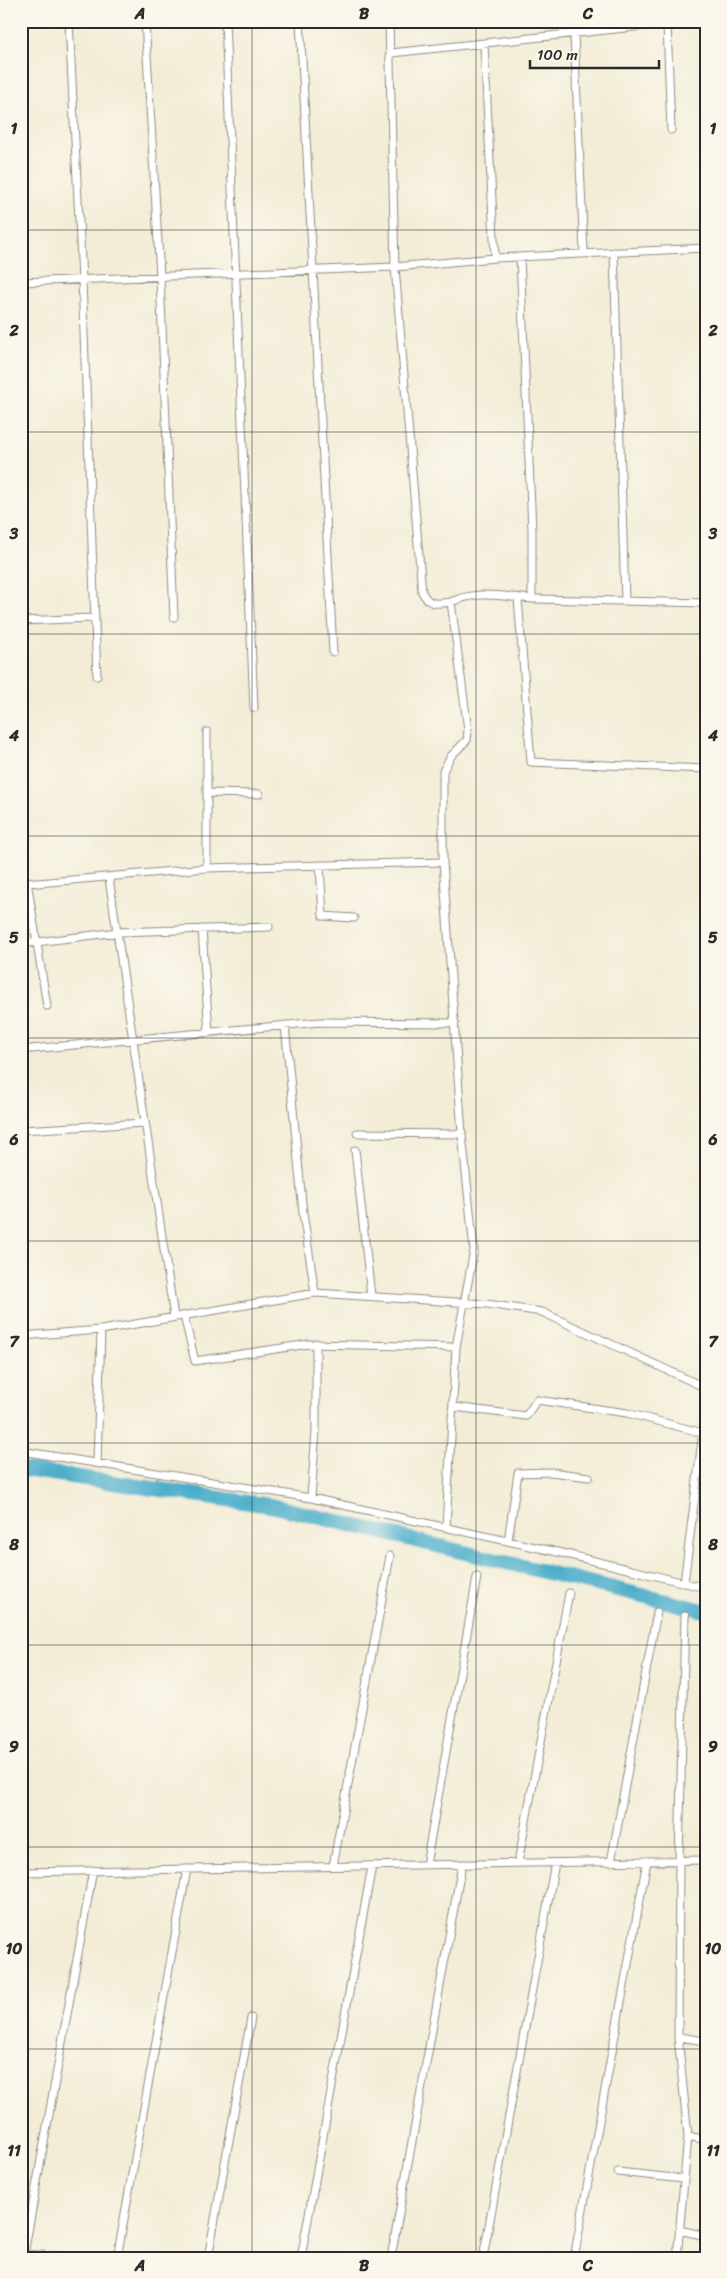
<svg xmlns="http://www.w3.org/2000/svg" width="727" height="2279" font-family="Sriracha,sans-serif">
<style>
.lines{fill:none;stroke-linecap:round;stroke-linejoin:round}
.river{stroke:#4aadca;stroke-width:15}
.minor-casing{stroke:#8f8c81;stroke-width:9}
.minor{stroke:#fff;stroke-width:7}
.grid{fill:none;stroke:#2b2b2b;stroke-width:1;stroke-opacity:0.55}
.neatline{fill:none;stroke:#2b2b2b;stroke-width:2}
.grid-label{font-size:16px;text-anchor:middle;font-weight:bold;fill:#2b2b2b}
</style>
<rect width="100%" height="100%" fill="#fbf7ec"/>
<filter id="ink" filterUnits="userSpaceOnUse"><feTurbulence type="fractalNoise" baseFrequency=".02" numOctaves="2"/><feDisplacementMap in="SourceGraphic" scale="10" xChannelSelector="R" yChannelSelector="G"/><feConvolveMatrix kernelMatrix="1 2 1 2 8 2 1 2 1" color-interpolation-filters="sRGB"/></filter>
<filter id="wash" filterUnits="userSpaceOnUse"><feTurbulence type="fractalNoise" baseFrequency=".0096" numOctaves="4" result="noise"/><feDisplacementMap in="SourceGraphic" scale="20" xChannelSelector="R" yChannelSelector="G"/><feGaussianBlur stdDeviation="1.12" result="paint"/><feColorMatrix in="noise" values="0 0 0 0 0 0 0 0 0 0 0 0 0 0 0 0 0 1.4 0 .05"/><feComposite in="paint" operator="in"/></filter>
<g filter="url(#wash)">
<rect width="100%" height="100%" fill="#f3edd7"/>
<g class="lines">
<!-- river -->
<path class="river" d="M21,1469L273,1506L706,1611"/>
</g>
</g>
<g filter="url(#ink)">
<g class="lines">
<defs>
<path id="minor" d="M69,21L82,280L97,676
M145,21L160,277L174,617
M225,21L254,708
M300,21L333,652
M389,21L395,267L422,592C429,606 437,604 451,602L468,730L467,740L451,756L443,771V862L462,1134L474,1250L456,1347L446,1527
M667,24L671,130
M574,34L584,252
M484,44L495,258
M391,53L690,21
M614,252L625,601
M520,257L532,530V599
M21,282L395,267L495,258L706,248
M518,598L531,762L706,769
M451,602C481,589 506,598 537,599C593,600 650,602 706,603
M21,621L94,618
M207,793L259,794
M320,865L323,916L354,918
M207,868V732
M109,878L174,1317
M21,880L38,883L207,868L443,862
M27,881L47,1006
M202,929L209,1033
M21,944L118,932L269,927
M285,1025L303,1213L315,1293
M21,1050L319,1022L455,1023
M21,1130L145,1123
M357,1133L462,1134
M355,1150L371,1296
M184,1316L195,1361L309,1344L456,1347
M21,1336L101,1330L315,1293L487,1304L542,1312L706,1388
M454,1407L526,1416L537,1400L627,1413L703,1433
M21,1451L311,1498L553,1551L706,1588
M97,1463L101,1330
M311,1498L316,1431V1343
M508,1541L518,1473L551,1472L589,1477
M684,1583L706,1409
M611,1862L657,1612
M518,1863L569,1593
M426,1865L477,1577
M333,1866L390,1556
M21,1872L706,1860
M678,2037L706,2041
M688,2136L706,2140
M618,2172L683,2179
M679,2230L706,2236
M22,2254L88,2258
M24,2254L93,1870
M117,2258L187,1869
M208,2258L251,2018
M301,2258L372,1866
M391,2258L462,1864
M483,2258L555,1863
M574,2258L647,1861
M677,2258L688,2136L678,2037L679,1861L685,1616"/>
</defs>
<!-- minor casing -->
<use href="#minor" class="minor-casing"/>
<!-- minor -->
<use href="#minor" class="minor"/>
</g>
</g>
<!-- grid -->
<path class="grid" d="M252,21V2258M476,21V2258M21,230H706M21,432H706M21,634H706M21,836H706M21,1038H706M21,1241H706M21,1443H706M21,1645H706M21,1847H706M21,2049H706"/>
<!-- margin -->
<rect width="727" height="2279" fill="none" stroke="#fbf7ec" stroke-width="55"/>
<!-- scale -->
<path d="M530 60v8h129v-8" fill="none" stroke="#2b2b2b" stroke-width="2.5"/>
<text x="537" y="60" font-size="15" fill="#2b2b2b" stroke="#fbf7ec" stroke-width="4" paint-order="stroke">100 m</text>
<rect x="28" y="28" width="672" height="2224" class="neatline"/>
<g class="grid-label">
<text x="140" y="19">A</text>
<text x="364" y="19">B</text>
<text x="588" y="19">C</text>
<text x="14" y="134">1</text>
<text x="713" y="134">1</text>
<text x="14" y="336">2</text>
<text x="713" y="336">2</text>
<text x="14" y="539">3</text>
<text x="713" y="539">3</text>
<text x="14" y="741">4</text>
<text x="713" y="741">4</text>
<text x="14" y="943">5</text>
<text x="713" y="943">5</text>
<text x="14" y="1145">6</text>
<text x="713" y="1145">6</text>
<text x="14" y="1347">7</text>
<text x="713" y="1347">7</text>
<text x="14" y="1550">8</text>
<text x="713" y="1550">8</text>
<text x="14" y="1752">9</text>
<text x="713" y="1752">9</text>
<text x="14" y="1954">10</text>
<text x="713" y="1954">10</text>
<text x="14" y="2156">11</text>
<text x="713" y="2156">11</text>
<text x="140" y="2271">A</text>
<text x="364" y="2271">B</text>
<text x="588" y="2271">C</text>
</g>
</svg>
